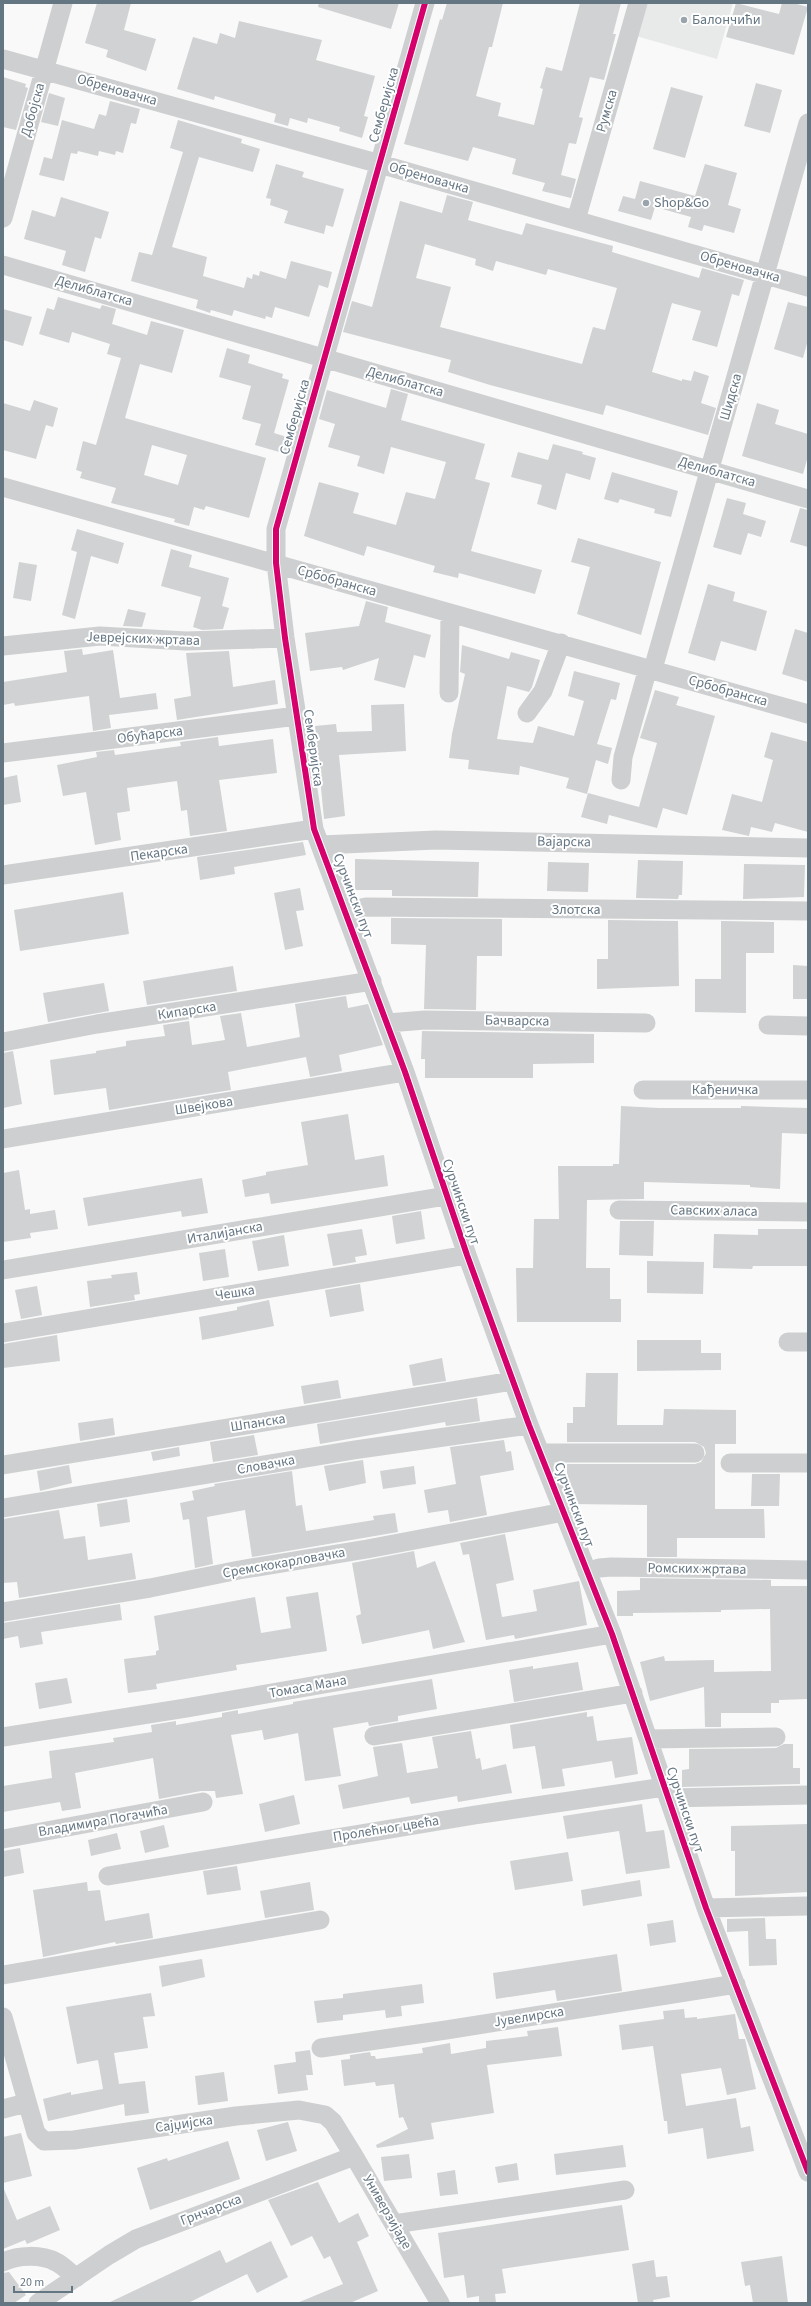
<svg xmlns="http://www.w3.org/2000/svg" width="811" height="2306" font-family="'Source Sans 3',sans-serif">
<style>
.built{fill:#e8e9e9}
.building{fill:#d0d2d3;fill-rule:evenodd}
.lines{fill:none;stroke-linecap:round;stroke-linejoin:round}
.minor{stroke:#cecfd0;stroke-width:19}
.cycleway-casing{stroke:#fff;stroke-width:8}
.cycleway{stroke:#d6006c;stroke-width:6}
.poi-dot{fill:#99a4ac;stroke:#fff;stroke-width:1.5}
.labels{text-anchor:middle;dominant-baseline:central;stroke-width:4;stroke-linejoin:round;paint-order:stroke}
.poi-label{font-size:14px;fill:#657683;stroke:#fff;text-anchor:start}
.street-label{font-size:14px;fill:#657683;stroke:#fff}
</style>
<rect width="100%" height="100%" fill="#f9f9f9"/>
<!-- built -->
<path class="built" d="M645,3H733L717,59L636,36Z"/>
<!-- building -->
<path class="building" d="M97,3H131L124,30L156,39L146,71L106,57L108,50L85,43Z
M319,3H399L391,29L318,7Z
M447,3H503L492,47H489L476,96L501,103L498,116L534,125L543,89L540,88L546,67L562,71L580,3H621L613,34H616L604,80L590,77L579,117L583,118L576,144L569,143L561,175L576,179L571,198L542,191L545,183L512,174L516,159L473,147L468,161L404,144L440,19L442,20Z
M736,3L779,14L782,3H793L808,7L794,55L726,37Z
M239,21L322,40L316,60L375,76L364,116L368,117L362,138L339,131L340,127L308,118L307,123L290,118L288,126L274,122L276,114L215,96L214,100L177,89L193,37L217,44L220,33L235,38Z
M3,77L26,84L25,87L28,88L16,130L3,127Z
M756,83L782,90L770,133L744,126Z
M671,87L703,96L685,158L653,149Z
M49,93L65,98L58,126L41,122Z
M110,101L140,109L136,124L131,123L123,153L116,151L115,155L99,151L98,156L78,151L77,154L71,153L64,181L39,175L44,157L52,159L62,120L94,129L99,114L106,116Z
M178,120L242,139L241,143L260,149L253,172L199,157L172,247L207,257L203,276L244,288L247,277L252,279L253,274L259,276L260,271L286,279L291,261L332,272L328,288L319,285L309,317L275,307L272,318L266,316L265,319L234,310L232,316L211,310L210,313L196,308L198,300L131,281L139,252L152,255L183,152L170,148Z
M276,164L304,172L302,177L344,189L333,227L326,225L324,234L284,223L288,211L270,205L271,199L266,198Z
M705,164L737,173L728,205L741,209L734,233L704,225L702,231L688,227L691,217L655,207L651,220L618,211L623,196L635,199L640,181L695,196Z
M447,195L473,202L468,220L522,235L526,223L613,246L612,252L699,278L702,268L744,280L739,296L732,294L717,347L692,340L701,311L672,303L652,372L682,381V379L691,381L694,371L709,376L701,403L716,408L708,435L606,405L603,415L490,385L448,372L451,360L343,332L352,301L372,307L400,201L442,213ZM425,244L476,259L475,265L493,271L496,261L546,275L548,269L617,288L605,330L593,327L582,364L440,327L451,287L416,278Z
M61,197L109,212L101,239L95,237L85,272L62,265L66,251L24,239L32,210L55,217Z
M58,297L100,309L102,305L116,309L112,324L147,335L151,321L184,330L172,373L140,364L125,418L266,458L249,518L206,506L204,510L194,507L189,526L174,522L175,519L111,503L116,488L80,478L82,472L76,470L83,441L96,445L121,358L107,354L110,344L72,332L69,343L39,334L47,308L54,310ZM152,445L187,455L178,485L144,475Z
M788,302L808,307V340L803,358L774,349Z
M3,309L32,317L23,346L3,340Z
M227,348L250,355L248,363L283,374L282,378L289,380L274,433L290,438L286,454L255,445L261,424L242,419L251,386L219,377Z
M391,389L408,394L401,420L485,444L475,479L490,483L471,551L542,570L535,594L459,573L458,578L433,572L435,566L367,546L364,556L304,536L319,482L359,493L353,513L396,525L406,492L435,499L446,462L391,447L384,474L357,466L360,456L328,447L335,424L319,419L327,390L386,408Z
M34,400L58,408L53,427L46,425L36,459L3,450V403L30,411Z
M757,403L779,410L775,424L808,434V456L803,474L742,456Z
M553,444L583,452L582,454L596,458L590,480L566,473L556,510L537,504L542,485L511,477L518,452L548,460Z
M612,472L678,491L671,517L654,513L655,509L620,499L618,503L604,499Z
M727,498L746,503L743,514L766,521L761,537L748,533L741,555L713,547Z
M800,508L808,510V547L790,542Z
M77,529L124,543L118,564L91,556L75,619L62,615L77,552L71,550Z
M578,538L661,562L641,635L577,614L590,567L571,562Z
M171,549L192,555L189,567L229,578L222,606L229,608L223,629L202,630L193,627L201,597L161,586Z
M19,562L37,565L31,601L13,598Z
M708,584L735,592L733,601L767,611L756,651L721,641L715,661L688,653Z
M366,601L388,607L385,622L431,635L425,658L414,655L405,688L374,680L379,658L343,670L342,667L310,671L305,633L359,626Z
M128,609L146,613L142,627L123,626Z
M795,629L808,633V682L782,674Z
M462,645L509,659L511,652L540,660L532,687L529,692L507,686L497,739L533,743L538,726L574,736L584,701L568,696L574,671L620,683L616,700L611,699L597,744L612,748L608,764L596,760L587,794L566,788L569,778L520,766L519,775L468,769L469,760L449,758L452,734L465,674L460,672Z
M82,649L83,655L113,650L120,698L156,693L158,709L109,715L111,728L93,731L89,696L15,706L14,703L3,705V682L67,672L64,651Z
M229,651L233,687L275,680L278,704L177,720L174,699L191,696L186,653Z
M655,690L679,697L676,705L715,716L687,815L663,808L657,828L609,815L607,824L581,817L588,793L639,807L657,743L640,738Z
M404,704L406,751L339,755L345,816L324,819L315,726L336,724L337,732L372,731L371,705Z
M771,732L808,742V832L775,823L772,832L751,827L749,836L722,830L732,794L762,802L773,760L764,757Z
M218,737L219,746L273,739L277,773L219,780L227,831L190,836L187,810L181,811L177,781L127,788L130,811L117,813L121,840L95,845L86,792L63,796L57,765L97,757L96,752L114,750L115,755L181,746L180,742Z
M17,775L21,802L3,805V778Z
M303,842L306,855L234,867L235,874L200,880L197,857Z
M355,859L479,862L478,897L392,896V890H355Z
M638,860L683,861L682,895H679L678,899L636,898Z
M548,862L589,863L588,892L547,891Z
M744,864L805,865L804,897L743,899Z
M300,888L304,910L296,911L303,946L285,950L274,893Z
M123,892L129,934L20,951L14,910Z
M391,918L502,919V956H477L476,1010L424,1009L426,945L391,944Z
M608,920L678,921L679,986L597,989V959H608Z
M721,921L774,922V953H746V1013L695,1012V979H721Z
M793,965L808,966V999H793Z
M233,966L237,991L147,1005L143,981Z
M104,983L109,1011L48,1022L43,993Z
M346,996L348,1008L368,1004L383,1045L339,1055L342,1071L310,1077L306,1057L228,1072L231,1090L109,1110L106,1088L54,1095L50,1060L96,1053V1051L126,1046V1041L165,1036L163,1025L189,1021L192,1045L225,1040L220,1016L241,1013L247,1047L300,1037L295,1004Z
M422,1031L594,1034V1063L533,1064V1078H425V1059H421Z
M13,1051L22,1104L3,1108V1053Z
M621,1106L659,1108H741V1106L808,1108V1134L782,1133L780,1189L750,1187V1185L644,1182V1199L587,1200L586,1268H610V1299H621V1322H517L516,1268H533L534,1219H559L558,1166H613V1164H619Z
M348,1114L355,1160L384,1155L388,1186L271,1204L269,1193L245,1197L242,1180L266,1175V1172L308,1165L301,1122Z
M19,1170L25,1210L30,1209V1214L55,1210L58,1229L30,1233L31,1238L3,1242V1173Z
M202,1178L208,1213L182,1217L181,1211L88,1226L83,1198Z
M421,1211L425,1239L396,1244L392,1216Z
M620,1221H654L653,1256L619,1255Z
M362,1229L367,1255L355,1257L356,1262L333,1266L327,1234Z
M758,1229H808V1266H753L752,1269L713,1268L714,1234L758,1235Z
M284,1235L289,1266L258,1271L252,1241Z
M225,1249L229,1277L203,1281L199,1253Z
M647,1261L704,1262L703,1294L647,1293Z
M137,1272L140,1294L134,1295L135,1300L90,1307L87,1281L112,1278L111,1275Z
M360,1284L364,1311L330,1317L325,1290Z
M37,1286L42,1315L21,1319L15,1290Z
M269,1300L274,1326L202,1340L199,1317L237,1310V1307Z
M57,1335L60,1361L3,1368V1344Z
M637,1340H701V1353H721V1370L637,1371Z
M442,1358L446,1381L413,1386L409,1365Z
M586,1373H618L617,1425H663L664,1409L736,1410V1444H715V1509H764L765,1538H677V1557H647V1505L572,1504L567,1491V1464H695L701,1462L706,1453L704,1447L695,1442H567V1423H573V1407H585Z
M338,1380L341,1398L304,1404L301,1386Z
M477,1398L480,1421L446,1426L445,1422L320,1444L317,1424Z
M113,1418L115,1435L80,1441L78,1423Z
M254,1435L258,1455L213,1462L210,1442Z
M504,1440L506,1452L511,1451L514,1470L480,1476L487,1515L450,1522L448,1510L428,1513L424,1490L456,1484L450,1447Z
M179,1447L180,1456L153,1461L151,1452Z
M363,1460L366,1483L329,1491L324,1466Z
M69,1465L72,1483L40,1491L37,1471Z
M414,1466L416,1484L383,1489L380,1471Z
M292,1471L296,1506L302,1505L306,1531L374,1520L373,1516L395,1513L398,1532L252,1557L245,1510L207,1517L213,1564L195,1568L189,1519L183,1520L180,1503L194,1500L192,1491L215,1486L214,1484Z
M752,1474H780L779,1506H751Z
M127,1499L130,1522L100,1527L97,1504Z
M59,1510L64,1539L85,1536L88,1560L132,1553L136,1579L19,1598L17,1582L3,1583V1519Z
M505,1534L514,1580L496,1584L502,1617L537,1611L533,1590L579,1581L587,1625L515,1639L514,1635L486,1640L469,1554L463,1555L460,1543Z
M414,1551L417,1568L435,1561L465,1642L433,1649L429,1630L362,1644L356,1616L361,1614L352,1563Z
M640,1578L771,1580V1586H808V1699L779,1700V1703H771V1713H721V1727H705L704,1687L650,1701L640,1662L664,1656L665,1661L714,1660V1672L771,1671L770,1609L721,1610V1612L633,1613V1616H617V1591L640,1590Z
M318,1592L327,1651L236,1665L237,1670L156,1684L157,1689L128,1693L124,1659L156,1655V1651L159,1650L154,1616L255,1597L261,1633L291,1628L286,1597Z
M120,1604L122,1620L41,1632L43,1644L20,1648L18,1636L3,1639V1623Z
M578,1662L583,1690L514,1702L509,1670L533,1666V1669Z
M67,1678L72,1703L39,1709L35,1683Z
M432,1679L437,1709L398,1716V1721L369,1726L368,1722L333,1728L341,1776L305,1781L298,1733L264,1740L262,1730L231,1735L243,1794L216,1798L215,1791H201L159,1799L153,1758L75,1773L81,1808L62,1811L60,1802L3,1812V1786L52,1778L49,1751L114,1742L113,1738L152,1732L151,1725L176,1721V1725L222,1717V1713L238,1710V1714L293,1704V1702Z
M587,1712V1717L593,1716L597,1741L632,1737L638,1774L615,1778L612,1761L562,1769L565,1786L542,1789L535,1746L513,1749L510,1725Z
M471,1731L476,1759L480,1758L482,1770L506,1764L512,1793L458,1802L457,1796L411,1804L409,1797L343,1809L338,1785L378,1776L373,1747L402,1743L407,1773L438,1768L432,1737Z
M784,1744H793V1768H800V1784L682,1787V1770L689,1769V1749L776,1748Z
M294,1795L300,1824L265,1832L259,1804Z
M642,1804L646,1832L664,1830L670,1868L626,1874L619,1831L567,1839L563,1816Z
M808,1824V1892L735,1896V1851H731V1826Z
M164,1825L169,1847L145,1853L140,1831Z
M117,1833L121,1849L91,1856L88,1840Z
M20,1848L24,1873L3,1877V1851Z
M568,1852L573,1881L515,1890L510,1861Z
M237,1866L241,1890L207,1895L203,1871Z
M640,1880L642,1896L583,1906L581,1890Z
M87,1882L88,1891L100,1890L105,1921L149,1913L153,1938L116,1944L115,1942L43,1957L33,1890Z
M310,1882L314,1910L265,1918L260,1891Z
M765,1918L766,1939H776L777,1965L749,1966L748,1931L727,1932V1919Z
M673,1920L676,1942L650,1946L647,1924Z
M617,1954L622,1991L557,2001L555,1990L496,1999L493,1973Z
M202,1959L205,1977L162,1987L159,1966Z
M422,1984L424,2003L401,2006L402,2016L386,2018L385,2010L343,2015V2020L317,2023L314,2001L343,1998V1994Z
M151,1993L155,2016L143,2017L148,2048L114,2053L119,2084L145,2081L149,2113L125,2116L124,2104L48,2121L43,2099L71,2092V2095L103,2089L98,2060L77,2064L66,2007Z
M684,2009L685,2018L697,2017V2019L735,2014L739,2039H745L756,2089L727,2095L721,2068L681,2074L686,2106L736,2098L741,2128L750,2126L754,2151L707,2159L703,2128L668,2134L667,2121H664L653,2046L622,2050L619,2025L664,2019L663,2011Z
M558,2027L562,2056L487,2065L494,2113L431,2123L434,2139L377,2148L376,2145L408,2129L403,2117L399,2118L394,2084L376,2086L375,2082L344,2086L341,2060L350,2059V2055L370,2052L371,2056H375L376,2059L423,2053L422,2048L450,2043L451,2054L486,2048V2041L528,2036L527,2031Z
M310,2050L313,2075H306L308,2090L278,2094L274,2065L296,2062L295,2052Z
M224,2072L228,2101L198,2105L195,2076Z
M288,2122L297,2151L266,2161L257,2130Z
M21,2133L32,2176L3,2183V2137Z
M228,2141L240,2179L150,2210L137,2168L167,2158L168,2161Z
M623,2145L626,2167L556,2175L554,2154Z
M409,2154L412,2178L384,2181L381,2157Z
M517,2163L519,2180L498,2183L495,2167Z
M455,2170L458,2194L440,2196L437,2173Z
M318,2182L339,2223L358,2213L369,2236L357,2242L378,2291L350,2303H297L343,2284L330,2256L324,2259L312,2236L291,2246L268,2200Z
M3,2187L17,2220L50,2206L60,2230L27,2244L25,2240L3,2249Z
M622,2205L629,2250L502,2269L506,2293L495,2294L496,2303H479V2296L467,2298L464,2275L444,2278L438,2233Z
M271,2241L288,2277L257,2293L247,2274L188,2303H108L220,2250L226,2263Z
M782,2256L788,2303H753L750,2285L745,2286L741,2262Z
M654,2260L656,2277L667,2276L670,2297L653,2300L654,2303H638L632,2264Z
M9,2272L26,2295L14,2303H3V2273Z"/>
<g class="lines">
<!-- minor -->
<path class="minor" d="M425,3L276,529V563L285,638L314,829L405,1072L467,1255L529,1425L612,1634L706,1908L808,2172
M3,59L380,164L808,287
M3,218L63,3
M576,220L638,3
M3,265L808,499
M3,487L808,714
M3,646L100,636L186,641L285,638
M653,669L808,123
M449,693L450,613
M527,713L543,691L561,643
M3,753L297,716
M621,780L623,757L648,668
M321,845L436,840L808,848
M3,875L314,829
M345,911L366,907L808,911
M388,1023L425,1020L646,1023
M768,1025L808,1026
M3,1042L97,1024L372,981
M643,1090H808
M3,1139L405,1072
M619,1210L808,1212
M3,1270L446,1196
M3,1333L467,1255
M788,1342H808
M542,1453H695
M730,1463H808
M3,1465L513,1381
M3,1508L354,1450L529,1425
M587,1572L599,1568L611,1567L808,1570
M3,1612L150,1588L239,1570L367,1549L564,1512
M374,1736L633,1693
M3,1737L186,1708L612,1634
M648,1739L776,1737
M668,1798L808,1795
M3,1839L203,1802
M108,1876L475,1815L664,1787
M706,1908L808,1906
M3,1975L320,1920
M3,2017L36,2133L44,2141L74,2140L236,2116L299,2110L325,2115L333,2122L354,2156L440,2303
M321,2048L446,2030L736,1984
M3,2109L26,2103
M394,2224L625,2190
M3,2262C18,2255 41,2254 56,2262C63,2265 70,2273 76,2278
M38,2303L109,2255L136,2239L354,2156"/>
<defs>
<path id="cycleway" d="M425,3L276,529V563L285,638L314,829L405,1072L467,1255L529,1425L612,1634L706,1908L808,2172"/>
</defs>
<!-- cycleway casing -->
<use href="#cycleway" class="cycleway-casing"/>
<!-- cycleway -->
<use href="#cycleway" class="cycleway"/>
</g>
<!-- markers -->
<g class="poi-dot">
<circle cx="684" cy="20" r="4"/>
<circle cx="646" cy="203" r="4"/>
</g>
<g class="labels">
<!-- poi labels -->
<g class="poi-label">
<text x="692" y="20">Балончићи</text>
<text x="654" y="203">Shop&amp;Go</text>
</g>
<!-- street labels -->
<g class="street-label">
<text transform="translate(117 90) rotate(16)">Обреновачка</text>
<text transform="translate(384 105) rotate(-74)">Семберијска</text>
<text transform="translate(33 110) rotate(-74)">Добојска</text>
<text transform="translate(607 111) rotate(-74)">Румска</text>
<text transform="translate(429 178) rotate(16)">Обреновачка</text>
<text transform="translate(740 267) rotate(16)">Обреновачка</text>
<text transform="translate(94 291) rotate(16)">Делиблатска</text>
<text transform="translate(405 382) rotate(16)">Делиблатска</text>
<text transform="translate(731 397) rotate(-74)">Шидска</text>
<text transform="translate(295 417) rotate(-74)">Семберијска</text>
<text transform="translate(717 472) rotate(16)">Делиблатска</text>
<text transform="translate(337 581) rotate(16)">Србобранска</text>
<text transform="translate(143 639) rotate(2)">Јеврејских жртава</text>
<text transform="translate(728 691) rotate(16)">Србобранска</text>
<text transform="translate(150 735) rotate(-7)">Обућарска</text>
<text transform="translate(313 748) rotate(82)">Семберијска</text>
<text transform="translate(564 842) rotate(1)">Вајарска</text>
<text transform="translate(159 853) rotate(-8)">Пекарска</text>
<text transform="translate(353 896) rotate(69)">Сурчински пут</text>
<text x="576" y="910">Злотска</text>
<text transform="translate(187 1011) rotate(-9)">Кипарска</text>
<text transform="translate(517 1021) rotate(1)">Бачварска</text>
<text x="725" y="1090">Кађеничка</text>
<text transform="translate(204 1106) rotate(-9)">Швејкова</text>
<text transform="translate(461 1202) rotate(71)">Сурчински пут</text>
<text transform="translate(714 1211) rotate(1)">Савских аласа</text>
<text transform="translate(225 1233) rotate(-10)">Италијанска</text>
<text transform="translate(235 1293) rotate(-9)">Чешка</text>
<text transform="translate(258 1423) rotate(-9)">Шпанска</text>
<text transform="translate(266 1465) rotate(-10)">Словачка</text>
<text transform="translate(574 1505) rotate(69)">Сурчински пут</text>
<text transform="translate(284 1563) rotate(-10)">Сремскокарловачка</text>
<text transform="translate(697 1569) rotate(1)">Ромских жртава</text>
<text transform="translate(308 1687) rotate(-10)">Томаса Мана</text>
<text transform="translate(685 1810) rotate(71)">Сурчински пут</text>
<text transform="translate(103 1821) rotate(-10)">Владимира Погачића</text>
<text transform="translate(386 1829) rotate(-9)">Пролећног цвећа</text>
<text transform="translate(529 2017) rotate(-9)">Јувелирска</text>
<text transform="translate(184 2124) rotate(-8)">Сајџијска</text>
<text transform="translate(211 2210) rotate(-21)">Грнчарска</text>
<text transform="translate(387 2212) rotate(60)">Универзијаде</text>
</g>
</g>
<!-- border -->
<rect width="811" height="2306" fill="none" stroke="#657683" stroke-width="8"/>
<!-- scale -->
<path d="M14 2286v6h58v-6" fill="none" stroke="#657683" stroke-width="2"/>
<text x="20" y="2286" font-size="12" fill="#657683" stroke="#ffffff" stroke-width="3" paint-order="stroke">20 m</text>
</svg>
